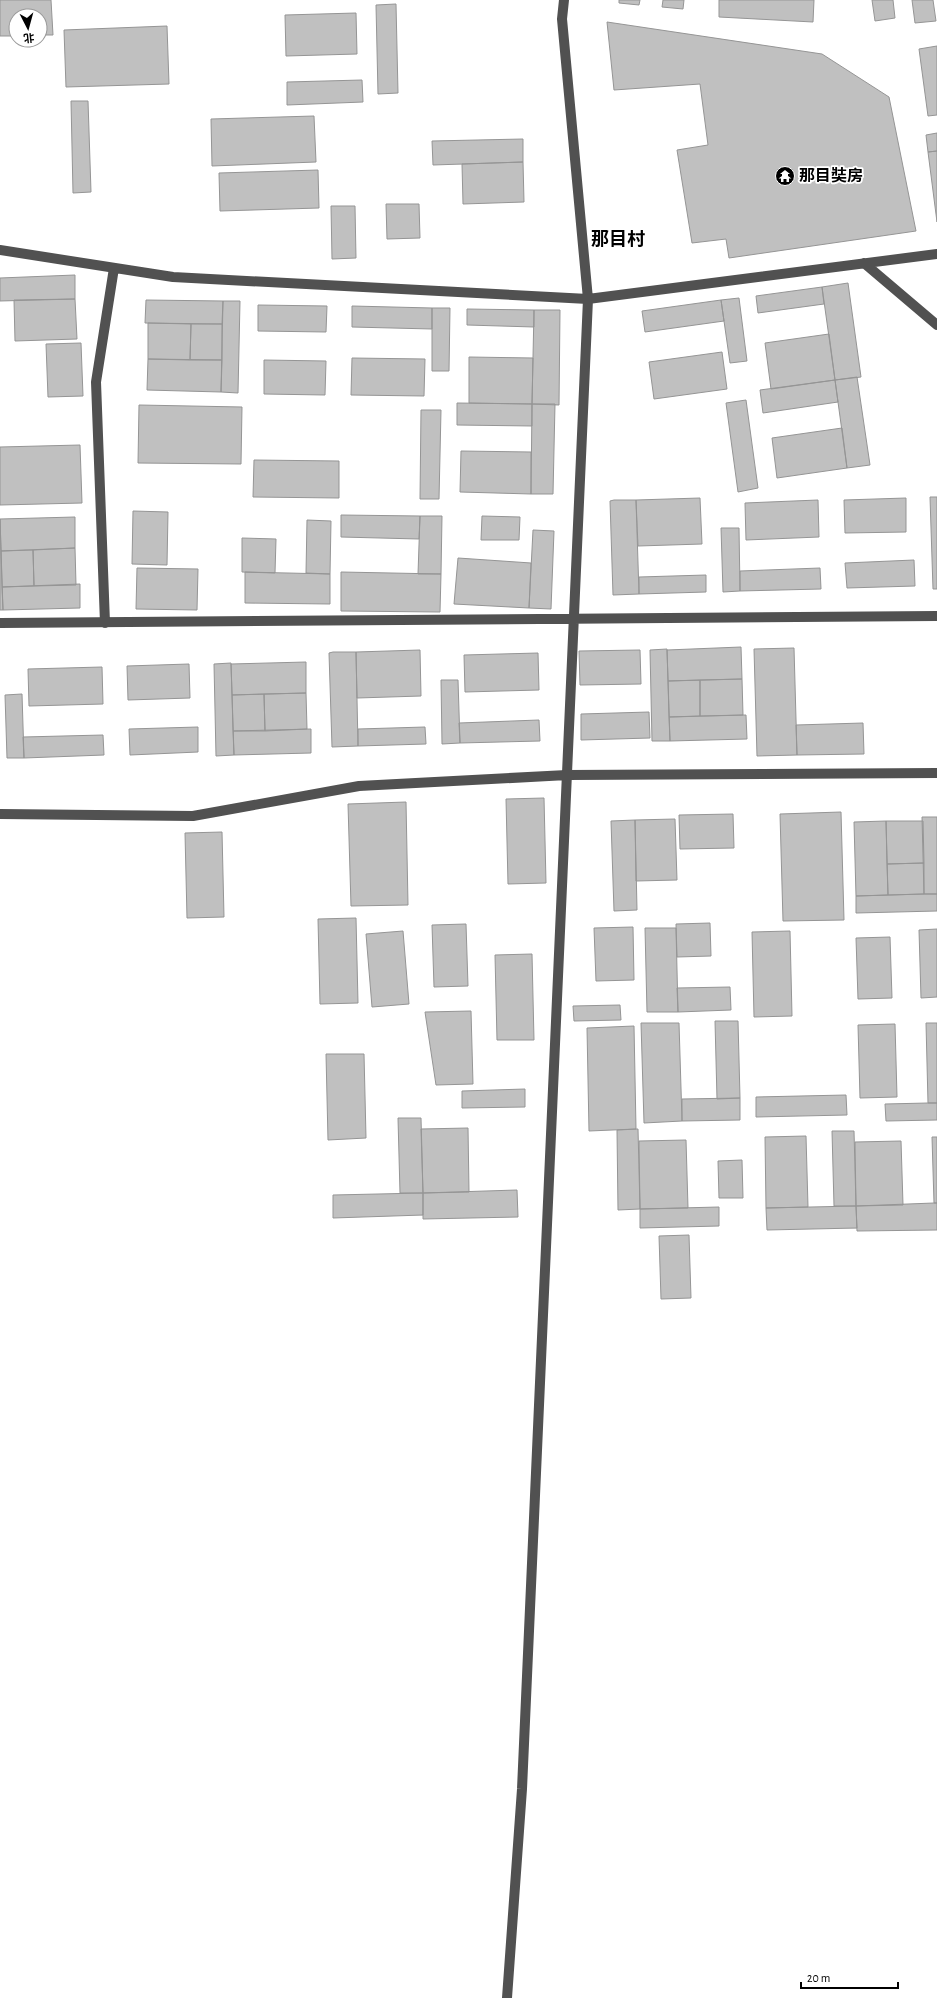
<svg xmlns="http://www.w3.org/2000/svg" width="937" height="1998" font-family="'Alegreya Sans','Noto Sans SC',sans-serif">
<style>
.building{fill:#c0c0c0;stroke:#959595}
.lines{fill:none;stroke-linecap:round;stroke-linejoin:round}
.minor{stroke:#515151;stroke-width:10}
.labels{text-anchor:middle;dominant-baseline:central;stroke-width:3.5;stroke-linejoin:round;paint-order:stroke}
.poi-label{font-size:16px;font-weight:bold;fill:#000;stroke:#fff;text-anchor:start}
.quarter-label{font-size:18px;font-weight:bold;fill:#000;stroke:#fff}
</style>
<rect width="100%" height="100%" fill="#fff"/>
<!-- building -->
<path class="building" d="M0,0H51L53,35H40V16H16V36H0Z
M619,0H640L639,5L619,3Z
M663,0H684L683,9L662,7Z
M719,0H814L813,22L719,17Z
M872,0H893L895,18L875,21Z
M912,0H933L936,21L915,23Z
M396,4L398,93L378,94L376,5Z
M356,13L357,54L286,56L285,15Z
M607,22L822,54L889,97L916,231L729,258L726,239L692,243L677,150L708,145L700,84L614,90Z
M167,26L169,84L66,87L64,30Z
M937,46V115L928,116L919,49Z
M362,80L363,102L287,105V82Z
M71,101H88L91,192L73,193Z
M314,116L316,162L212,166L211,119Z
M937,133V151L928,152L926,135Z
M523,139V162L433,165L432,141Z
M937,151V222L928,152Z
M523,162L524,202L463,204L462,164Z
M318,170L319,208L220,211L219,173Z
M386,204H419L420,238L387,239Z
M331,206H355L356,258L332,259Z
M75,275V299L0,301V278Z
M848,283L861,377L835,380L822,287Z
M822,287L824,304L758,313L756,296Z
M739,298L747,361L730,363L721,300Z
M75,299L77,339L15,341L14,300Z
M146,300L223,301L222,324L145,323Z
M721,300L724,321L645,332L642,311Z
M223,301H240L238,393L221,392Z
M258,305L327,306L326,332L258,331Z
M352,306L432,308V329L352,327Z
M432,308H450L449,371H432Z
M467,309L534,310V327L467,325Z
M534,310H560L559,405L532,404Z
M148,323L191,324L190,360L148,359Z
M191,324H222V360H190Z
M829,334L835,380L771,389L765,343Z
M81,343L83,396L48,397L46,344Z
M722,352L727,389L654,399L649,362Z
M469,357L533,358L532,404L469,403Z
M352,358L425,359L424,396L351,395Z
M148,359L222,360L221,392L147,390Z
M264,360L326,361L325,395L264,394Z
M857,377L870,465L847,468L835,380Z
M835,380L838,402L763,413L760,390Z
M746,400L758,488L738,492L726,403Z
M457,403L532,404V426L457,425Z
M532,404H555L553,494H531Z
M139,405L242,407L241,464L138,463Z
M421,410H441L439,499H420Z
M842,428L847,468L777,478L772,438Z
M80,445L82,503L0,505V447Z
M461,451L531,452V494L460,492Z
M254,460L339,461V498L253,497Z
M930,497H937V589H933Z
M700,498L702,544L638,546L636,500Z
M906,498V532L845,533L844,500Z
M614,500H636L639,594L613,595L610,501Z
M818,500L819,537L746,540L745,503Z
M133,511L168,512L167,565L132,564Z
M341,515L420,516L419,539L341,537Z
M420,516H442L441,574H418Z
M482,516L520,517L519,540H481Z
M75,517V548L1,551L0,519Z
M0,519L3,610H0Z
M307,520L331,521L330,574L306,573Z
M721,528H739L740,591L723,592Z
M533,530L554,531L551,609L529,608Z
M242,538L276,539L275,573L242,572Z
M75,548L76,585L34,586L33,550Z
M33,550L34,586L2,587L1,551Z
M458,558L531,563L529,608L454,604Z
M914,560L915,586L847,588L845,563Z
M137,568L198,569L197,610L136,609Z
M820,568L821,589L740,591V571Z
M245,572L330,574V604L245,603Z
M341,572L441,574L440,612L341,611Z
M706,575V592L639,594V577Z
M80,584V608L3,610L2,587Z
M741,647L742,679L668,681L667,650Z
M794,648L797,755L757,756L754,649Z
M667,649L670,741H652L650,650Z
M420,650L421,696L357,698L356,652Z
M640,650L641,684L580,685L579,651Z
M333,652H356L358,746L332,747L329,653Z
M538,653L539,690L465,692L464,655Z
M306,662V693L232,695L231,664Z
M231,663L234,755L216,756L214,664Z
M189,664L190,698L128,700L127,666Z
M102,667L103,704L29,706L28,669Z
M742,679L743,715L700,716V680Z
M441,680H458L460,743L442,744Z
M700,680V716L669,717L668,681Z
M306,693L307,729L265,731L264,694Z
M22,694L24,758H7L5,695Z
M264,694L265,731H233L232,695Z
M649,712L650,738L581,740V714Z
M746,715L747,739L670,741L669,717Z
M539,720L540,741L460,743L459,723Z
M863,723L864,754L797,755L796,725Z
M198,727V752L130,755L129,729Z
M425,727L426,744L358,746V729Z
M311,729V753L234,755L233,731Z
M103,735L104,755L24,758L23,737Z
M544,798L546,883L508,884L506,799Z
M406,802L408,905L351,906L348,804Z
M841,812L844,920L783,921L780,814Z
M733,814L734,848L680,849L679,815Z
M922,817H937V894H924Z
M675,819L677,880L636,881L635,820Z
M635,820L637,910L614,911L611,821Z
M886,821H923L924,863L887,864Z
M886,821L888,895L856,896L854,822Z
M222,832L224,917L187,918L185,833Z
M924,863V894L888,895L887,864Z
M924,894H937V911L856,913V896Z
M356,918L358,1003L320,1004L318,919Z
M710,923L711,956L677,957L676,924Z
M466,924L468,986L434,987L432,925Z
M633,927L634,980L596,981L594,928Z
M645,928H676L678,1012H647Z
M937,929V997L921,998L919,930Z
M403,931L409,1004L372,1007L366,934Z
M790,931L792,1016L754,1017L752,932Z
M890,937L892,998L858,999L856,938Z
M532,954L534,1040H497L495,955Z
M730,987L731,1010L678,1012L677,988Z
M620,1005L621,1020L574,1021L573,1006Z
M471,1011L473,1084L436,1085L425,1012Z
M715,1021H738L740,1098L717,1099Z
M641,1023H679L682,1121L644,1123Z
M926,1023H937V1103H928Z
M895,1024L897,1097L860,1098L858,1025Z
M634,1026L636,1129L589,1131L587,1028Z
M326,1054H364L366,1138L328,1140Z
M525,1089V1107L462,1108V1091Z
M846,1095L847,1115L756,1117V1097Z
M740,1098V1120L682,1121V1099Z
M928,1103H937V1120L886,1121L885,1104Z
M398,1118H421L423,1193H400Z
M468,1128L469,1192L423,1193L421,1129Z
M638,1129L640,1209L618,1210L617,1130Z
M832,1131H854L856,1206H834Z
M806,1136L808,1207L766,1208L765,1137Z
M932,1137H937V1203H934Z
M686,1140L688,1208L640,1209L639,1141Z
M901,1141L903,1205L856,1206L855,1142Z
M742,1160L743,1198H719L718,1161Z
M517,1190L518,1217L423,1219V1193Z
M423,1193V1215L333,1218V1195Z
M934,1203H937V1230L857,1231L856,1206Z
M856,1206L857,1228L767,1230L766,1208Z
M719,1207V1226L640,1228V1209Z
M689,1235L691,1298L661,1299L659,1236Z"/>
<g class="lines">
<!-- minor -->
<path class="minor" d="M0,250L173,277L588,299L937,254
M864,263L937,325
M0,623L937,616
M105,623L96,382L114,268
M0,814L193,816L359,786L567,775L937,773
M507,1998L522,1789L588,299L562,19L564,0"/>
</g>
<!-- icons -->
<defs>
<symbol id="temple-disc" viewBox="-11 -11 22 22"><circle r="9.5" fill="#000" stroke="#fff"/><path d="M0-6L5-2H3V0L6.5 2.5H4V6H1.5V3h-3V6H-4V2.5H-6.5L-3 0V-2H-5Z" fill="#fff"/></symbol>
</defs>
<g fill-rule="evenodd">
<use href="#temple-disc" x="774" y="165" width="22" height="22"/>
</g>
<g class="labels">
<!-- poi labels -->
<g class="poi-label">
<text x="799" y="176">那目奘房</text>
</g>
<!-- quarter labels -->
<g class="quarter-label">
<text x="618" y="240">那目村</text>
</g>
</g>
<!-- north arrow -->
<g transform="translate(28 28) rotate(174)"><circle r="19" fill="#ffffff" stroke="#999999"/>
<path d="M0-3L7 15L0 10L-7 15Z" fill="#000000"/>
<text y="-6" font-size="11" font-weight="bold" text-anchor="middle" fill="#000000">北</text>
</g>
<!-- scale -->
<path d="M801 1982v6h97v-6" fill="none" stroke="#000000" stroke-width="2"/>
<text x="807" y="1982" font-size="12" fill="#000000" stroke="#ffffff" stroke-width="3" paint-order="stroke">20 m</text>
</svg>
